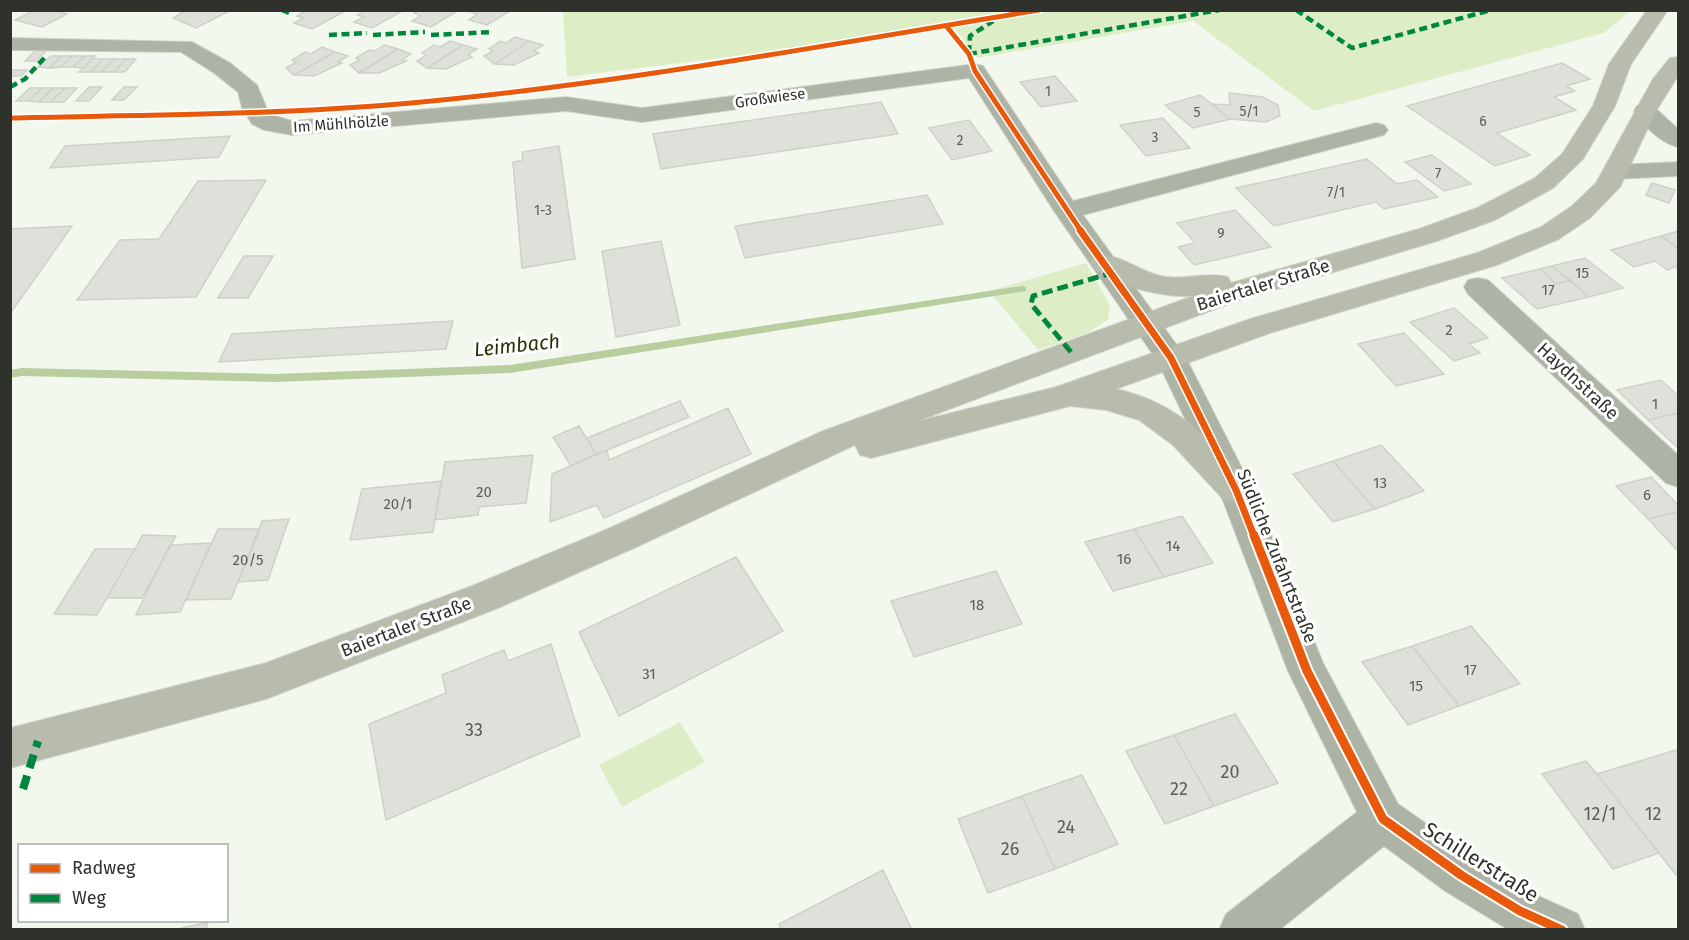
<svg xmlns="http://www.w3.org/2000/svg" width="1689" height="940" font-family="'Fira Sans',sans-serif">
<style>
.green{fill:#ddeec7}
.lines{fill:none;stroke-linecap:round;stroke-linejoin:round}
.stream{fill:#b9ce9e;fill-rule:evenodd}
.building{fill:#dee1da;stroke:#cdd1c9;stroke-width:1.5}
.minor-casing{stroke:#d0d4cc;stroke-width:2}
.secondary-casing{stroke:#d0d4cc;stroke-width:2}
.minor{fill:#adb4a6;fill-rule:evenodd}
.secondary{fill:#b7bcad;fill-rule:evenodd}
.quiet-far2{stroke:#00873e;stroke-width:4.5;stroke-dasharray:8 4.5;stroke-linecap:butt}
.quiet-far1{stroke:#00873e;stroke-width:5;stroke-dasharray:11 5;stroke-linecap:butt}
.quiet{stroke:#00873e;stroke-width:8;stroke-dasharray:14 8;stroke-linecap:butt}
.cycleway-far2-casing{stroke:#fff;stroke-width:8}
.cycleway-far1-casing{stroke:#fff;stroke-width:10}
.cycleway-casing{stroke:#fff;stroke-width:13}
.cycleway-far2{stroke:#e8590c;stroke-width:5}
.cycleway-far1{stroke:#e8590c;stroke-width:7}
.cycleway{stroke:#e8590c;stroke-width:9}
.labels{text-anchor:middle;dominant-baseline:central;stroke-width:6;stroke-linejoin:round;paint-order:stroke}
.far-number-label{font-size:14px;fill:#5b5e58}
.far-street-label{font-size:15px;fill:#2f322c;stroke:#fff}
.number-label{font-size:15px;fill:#5b5e58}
.street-label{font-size:18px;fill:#2f322c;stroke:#fff}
.near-number-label{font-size:18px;fill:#5b5e58}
.water-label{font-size:20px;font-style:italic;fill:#233303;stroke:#fff}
.near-street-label{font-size:21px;fill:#2f322c;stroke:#fff}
</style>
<rect width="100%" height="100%" fill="#f3f8ee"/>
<!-- green -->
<path class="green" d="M563,11V10L1630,11L1604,33L1314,111L1193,21L978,58L955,29L567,77Z
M1086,263L1110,305L1108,320L1086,334L1038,350L989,291Z
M680,722L705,762L622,807L599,765Z"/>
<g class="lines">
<!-- stream -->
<path class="stream" d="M1022,286L1026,287V291L510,373L276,382L22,376L10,378V370L22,368L276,374L510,365Z"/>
</g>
<!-- building -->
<path class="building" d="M35,10H53L67,14L42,27L15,20Z
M186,10H231L196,28L173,18Z
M307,10H347L312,29L294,23L304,18L297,16Z
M365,10H404L372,28L354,22L364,17L357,15Z
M419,10H459L431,27L412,21L421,16L414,13Z
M472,10H512L487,25L469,20L477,14L470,12Z
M515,37L529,41L495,64L484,56L493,51L489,49L500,41L506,43Z
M450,41L463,45L427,68L417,61L426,55L422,53L434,45L440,47Z
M529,41L543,45L534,51L539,53L514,65L495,64Z
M384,45L398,49L359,73L350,65L360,60L356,58L369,50L375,51Z
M463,45L477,49L468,55L472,57L446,69L427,68Z
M322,47L335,52L294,75L286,68L296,62L292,60L305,52L311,54Z
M398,49L411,54L402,60L406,61L379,73H359Z
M47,50L36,61H25L35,51Z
M335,52L348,56L338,62L342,63L314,76L294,75Z
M51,56H62L49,68L38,67Z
M62,56H72L61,67L49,68Z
M72,56H85L73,67H61Z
M85,56H95L83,68L73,67Z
M92,59H103L91,72H79Z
M103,59H114L102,72H91Z
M114,59H126L114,72H102Z
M126,59H136L125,72H114Z
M1562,63L1590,79L1566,86L1575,91L1554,97L1576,110L1497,133L1530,155L1495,166L1407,106Z
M10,70H27L21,76H10Z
M1055,76L1077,101L1041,107L1020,82Z
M89,87H102L89,101H76Z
M124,87H137L124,100H112Z
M30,88H42L28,101H16Z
M42,88H53L39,102L28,101Z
M53,88H65L51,102H39Z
M65,88H77L64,102H51Z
M1229,93L1263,97L1278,105L1280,116L1266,122L1230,119L1212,104L1230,105Z
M1200,95L1212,104L1230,119L1193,128L1165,105Z
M881,102L898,134L661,169L653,134Z
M1163,118L1190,148L1146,156L1120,125Z
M969,120L992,151L952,160L929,128Z
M230,136L219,157L50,168L65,146Z
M559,146L575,259L522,268L513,162L523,160L522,152Z
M1432,155L1471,184L1444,191L1405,162Z
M1367,159L1397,184L1417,180L1438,197L1384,209L1376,202L1274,226L1236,188Z
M266,180L196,297L77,300L120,240L159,239L198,181Z
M1652,183L1675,190L1669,203L1646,195Z
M927,195L943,224L745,258L735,226Z
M1235,210L1271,247L1194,265L1178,247L1195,243L1177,223Z
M72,226L10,314V232L12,229Z
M1678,231V248L1661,236Z
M1661,236L1678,248V266L1667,270L1655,261L1634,267L1611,250Z
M661,241L680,325L616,337L602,251Z
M244,256H273L248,298H218Z
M1585,258L1623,288L1589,297L1552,266Z
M1552,266L1570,280L1556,284L1540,269Z
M1540,269L1556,284L1570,280L1589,297L1537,309L1502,278Z
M1454,308L1488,338L1469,344L1480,353L1454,361L1410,322Z
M453,321L446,349L219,362L232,334Z
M1404,333L1444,374L1396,386L1358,344Z
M1661,380L1678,396V413L1648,420L1617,390Z
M680,401L689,417L607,450L596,454L587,438Z
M728,408L751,454L604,518L597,505L550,522L552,474L607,450L609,460Z
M1678,413V448L1648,420Z
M579,426L596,454L571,466L553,437Z
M1381,445L1424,491L1375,509L1333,461Z
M533,455L526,503L479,507L478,515L435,520L445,462Z
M1333,461L1375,509L1333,522L1293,474Z
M1651,477L1678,505V512L1648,519L1616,486Z
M441,481L433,532L350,540L362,489Z
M1678,512V551L1648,519Z
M1182,516L1213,563L1164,577L1134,529Z
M289,519L268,580L238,582L262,521Z
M218,529H260L231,599L186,600Z
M1134,529L1164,577L1113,591L1085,542Z
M143,535L176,536L142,598H107Z
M211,543L180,612L136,615L170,545Z
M95,549H135L97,615L54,614Z
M736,557L783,631L619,716L579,632Z
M996,571L1022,624L914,657L891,601Z
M1471,626L1520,684L1459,706L1412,646Z
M551,644L580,736L386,820L369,724L446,693L442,675L504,650L508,661Z
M1412,646L1459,706L1408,725L1362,662Z
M1235,714L1278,783L1214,806L1174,735Z
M1174,735L1214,806L1165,824L1126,751Z
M1676,750L1678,752V874L1676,875L1597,774Z
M1586,761L1597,774L1659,853L1613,869L1542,774Z
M1082,775L1118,844L1055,869L1022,796Z
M1022,796L1055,869L988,893L958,819Z
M883,870L912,930H781L779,924Z
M208,922L206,930H173Z"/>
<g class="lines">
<defs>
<path id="minor" d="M10,38L192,42L230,63L257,85L269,114L292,121L566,97L642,108L975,64L983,66L1073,201L1376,123L1384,125L1388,130L1384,135L1083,215L1186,358L1253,490L1323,663L1398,804L1477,859L1536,895L1578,914L1585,930H1509L1445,891L1384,846L1279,930H1219L1226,914L1357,812L1288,671L1219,490L1158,362L1054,211L969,78L642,122L566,111L292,135L264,130L252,124L242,108L238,92L214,73L181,52L10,50Z
M1645,104L1653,106L1678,129V147C1660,143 1644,126 1634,111L1637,106Z
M1678,162V176L1615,179L1606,177L1603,172L1606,167L1615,165Z
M1478,278L1488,280L1678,455V487L1666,483L1468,294L1464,287L1468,280Z"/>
<path id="secondary" d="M1647,10H1668L1631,64L1615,106L1583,159L1553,188L1495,220L1437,241L1234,302L915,422L1056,387L1250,319L1477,253L1541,227L1572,206L1596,183L1653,79L1670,58L1678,57V76L1656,111L1620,187L1590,218L1559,239L1497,265L1270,333L1116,389C1176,402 1207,437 1248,480L1253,490L1248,500L1236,503L1224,500L1173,445L1139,420L1106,410L1070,406L871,458L860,455L855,445L634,548L498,608L266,699L10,768V728L266,663L472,586L610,528L823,431L1193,296C1167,298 1105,286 1090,263L1094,257C1116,251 1136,269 1157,275C1180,282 1205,271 1228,277L1231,283L1419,229L1477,208L1535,178L1562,154L1593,106L1609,64Z"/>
</defs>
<!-- minor casing -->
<use href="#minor" class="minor-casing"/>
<!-- secondary casing -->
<use href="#secondary" class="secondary-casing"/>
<!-- minor -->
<use href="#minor" class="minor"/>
<!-- secondary -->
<use href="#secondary" class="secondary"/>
<!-- quiet-far2 -->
<path class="quiet-far2" d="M282,10L289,13
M1296,10L1352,48L1491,10
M329,35L367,33
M373,35L425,32
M431,35L492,32
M969,53L970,36L993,21
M969,54L1219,10
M10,87L25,79L46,56"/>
<!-- quiet-far1 -->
<path class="quiet-far1" d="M1071,352L1031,304L1033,296L1112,273"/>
<!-- quiet -->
<path class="quiet" d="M23,789L38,741"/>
<defs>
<path id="cycleway-far2" d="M947,27L969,54L975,71L1081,231
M10,118C144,115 277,115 411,103C621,84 830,44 1039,10"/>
<path id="cycleway-far1" d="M1080,230L1171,358L1236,490L1254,536"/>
<path id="cycleway" d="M1254,535L1307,671L1383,819L1461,875L1520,911L1562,930"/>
</defs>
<!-- cycleway-far2 casing -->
<use href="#cycleway-far2" class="cycleway-far2-casing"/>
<!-- cycleway-far1 casing -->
<use href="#cycleway-far1" class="cycleway-far1-casing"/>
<!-- cycleway casing -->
<use href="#cycleway" class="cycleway-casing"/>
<!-- cycleway-far2 -->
<use href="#cycleway-far2" class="cycleway-far2"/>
<!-- cycleway-far1 -->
<use href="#cycleway-far1" class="cycleway-far1"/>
<!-- cycleway -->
<use href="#cycleway" class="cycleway"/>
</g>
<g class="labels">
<!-- far-number labels -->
<g class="far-number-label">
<text x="1048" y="91">1</text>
<text x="1249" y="111">5/1</text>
<text x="1197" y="112">5</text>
<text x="1483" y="121">6</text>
<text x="1155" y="137">3</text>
<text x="960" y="140">2</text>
<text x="1438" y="173">7</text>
<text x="1336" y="192">7/1</text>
<text x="543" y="210">1-3</text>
<text x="1221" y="233">9</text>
</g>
<!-- far-street labels -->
<g class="far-street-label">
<text transform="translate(770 98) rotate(-8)">Großwiese</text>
<text transform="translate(341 124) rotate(-4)">Im Mühlhölzle</text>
</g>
<!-- number labels -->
<g class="number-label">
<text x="1582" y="273">15</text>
<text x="1548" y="290">17</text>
<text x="1449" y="330">2</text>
<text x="1655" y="404">1</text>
<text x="1380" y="483">13</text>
<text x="484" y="492">20</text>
<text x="1647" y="495">6</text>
<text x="398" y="504">20/1</text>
<text x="1173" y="546">14</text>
<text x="1124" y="559">16</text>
<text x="248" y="560">20/5</text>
<text x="977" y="605">18</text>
<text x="1470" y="670">17</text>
<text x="649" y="674">31</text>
<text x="1416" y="686">15</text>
</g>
<!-- street labels -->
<g class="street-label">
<text transform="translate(1263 285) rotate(-17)">Baiertaler Straße</text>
<text transform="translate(1578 381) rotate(43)">Haydnstraße</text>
<text transform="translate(1277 556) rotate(68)">Südliche Zufahrtstraße</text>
<text transform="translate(406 627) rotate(-21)">Baiertaler Straße</text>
</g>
<!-- near-number labels -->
<g class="near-number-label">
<text x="474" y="730">33</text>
<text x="1230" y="772">20</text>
<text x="1179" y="789">22</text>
<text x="1600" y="814">12/1</text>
<text x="1653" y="814">12</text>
<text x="1066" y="827">24</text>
<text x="1010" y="849">26</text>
</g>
<!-- water labels -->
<g class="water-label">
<text transform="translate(517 345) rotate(-6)">Leimbach</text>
</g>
<!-- near-street labels -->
<g class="near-street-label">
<text transform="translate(1481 862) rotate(32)">Schillerstraße</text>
</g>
</g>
<!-- border -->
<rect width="1689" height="940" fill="none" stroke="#2f322c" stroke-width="24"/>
<!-- legend -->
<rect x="18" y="844" width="210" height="78" fill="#ffffff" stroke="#acadab" stroke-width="1.5"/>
<rect x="30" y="864" width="30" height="9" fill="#e8590c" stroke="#acadab" stroke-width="1.5"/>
<text x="72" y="874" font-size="18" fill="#2f322c">Radweg</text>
<rect x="30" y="894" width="30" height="9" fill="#00873e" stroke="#acadab" stroke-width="1.5"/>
<text x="72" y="904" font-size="18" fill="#2f322c">Weg</text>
</svg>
